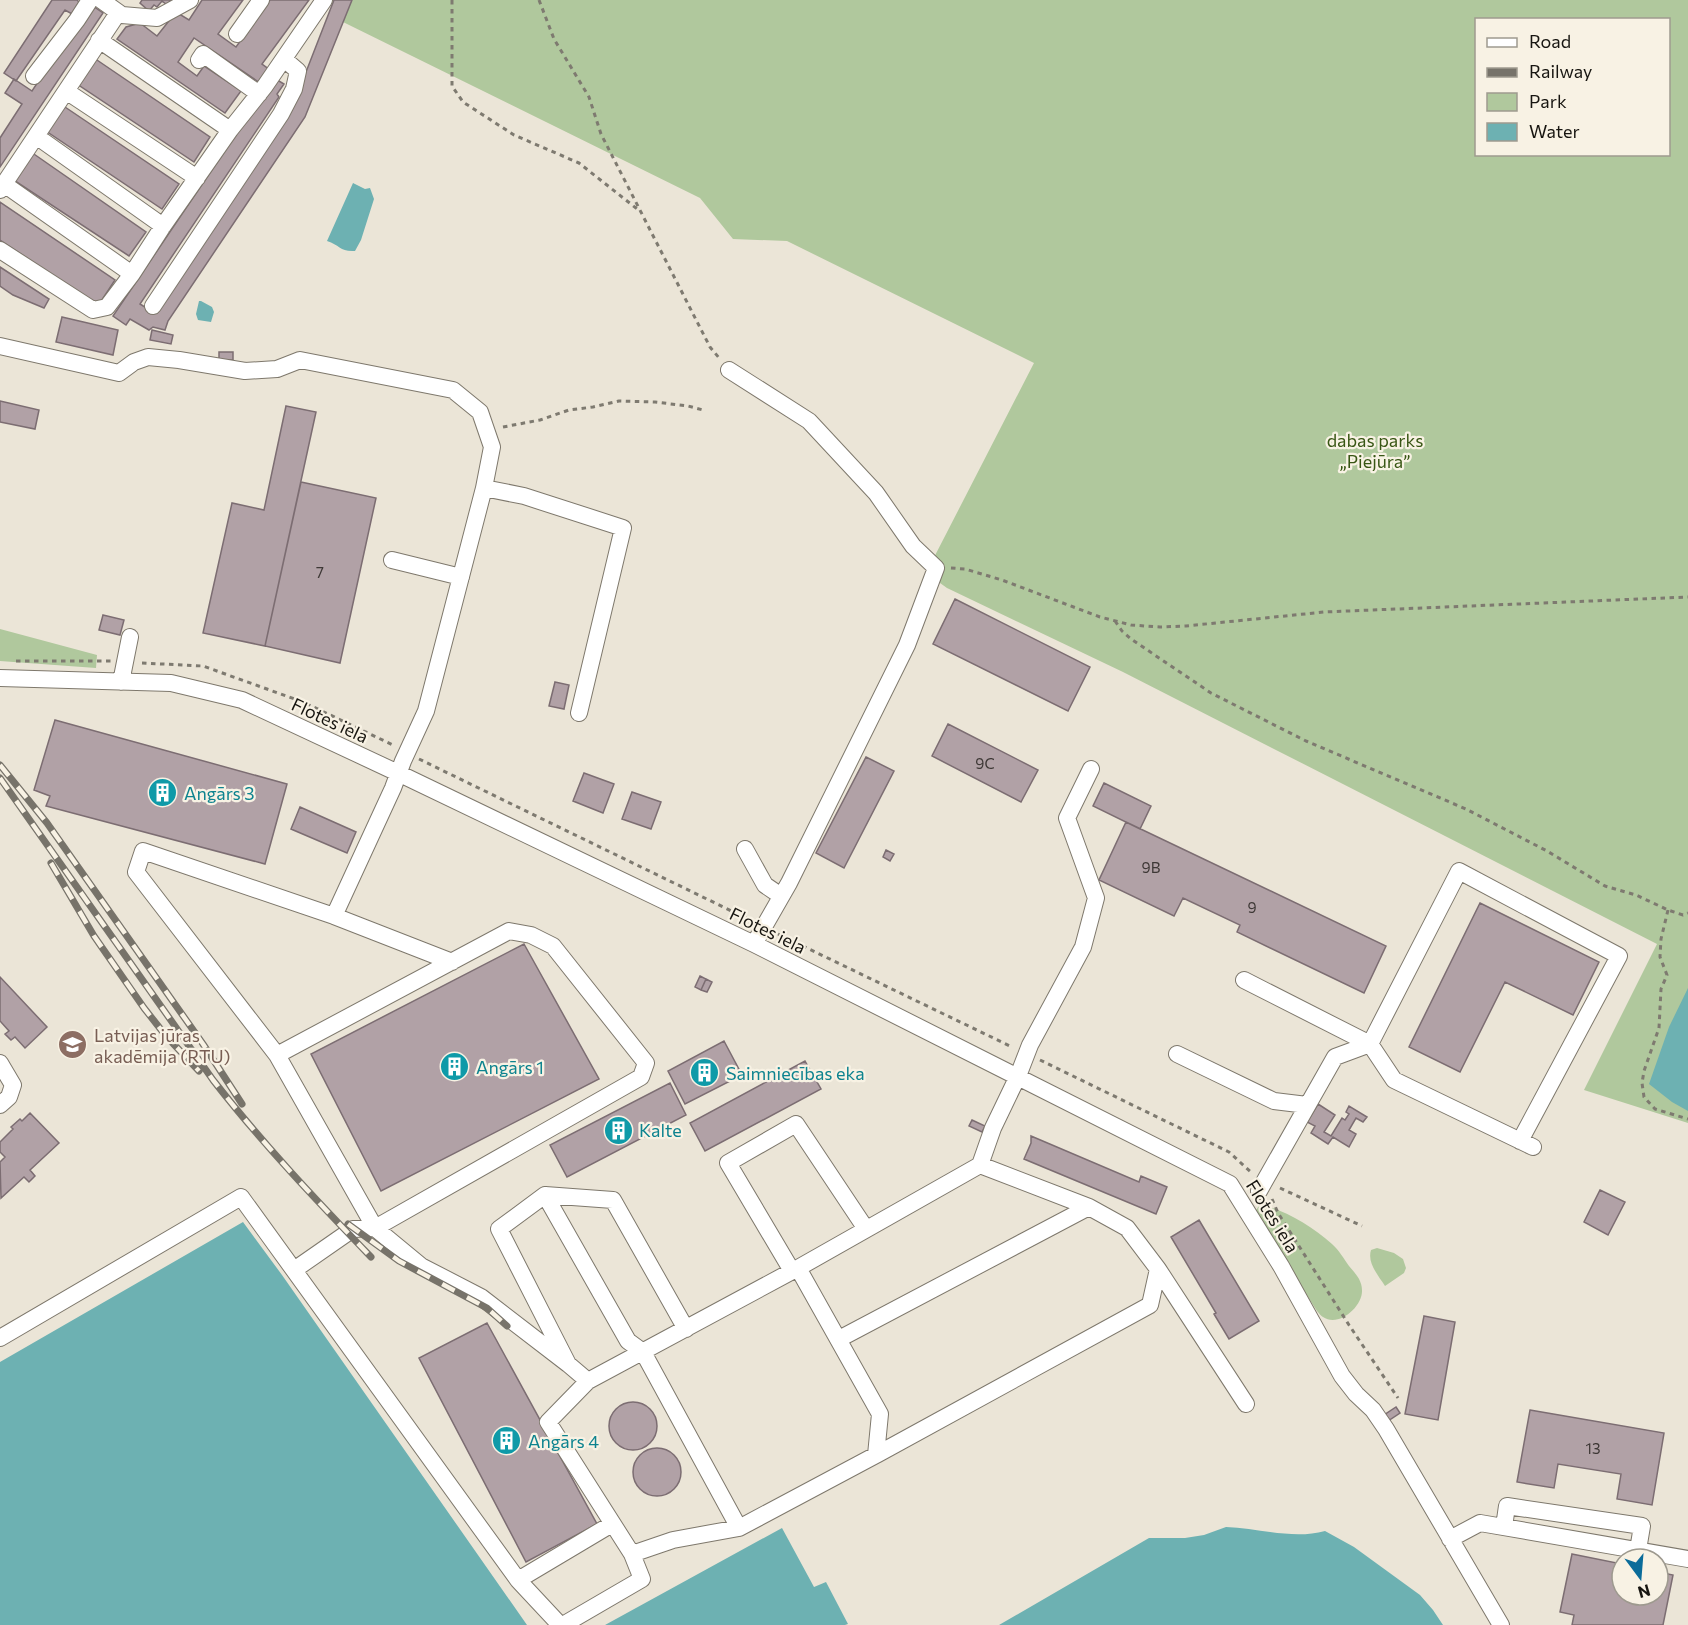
<svg xmlns="http://www.w3.org/2000/svg" width="1688" height="1625" font-family="Commissioner,sans-serif">
<style>
.green{fill:#b0c89d;fill-rule:evenodd}
.water{fill:#6db1b2}
.building{fill:#b1a1a6;stroke:#7c6d72;stroke-width:1.5}
.lines{fill:none;stroke-linecap:round;stroke-linejoin:round}
.minor-casing{stroke:#7e786c;stroke-width:18}
.path{stroke:#7e7a70;stroke-width:3;stroke-dasharray:4.5 4.5;stroke-linecap:butt}
.minor{stroke:#fff;stroke-width:16}
.rail-casing{stroke:#77736a;stroke-width:7}
.rail{stroke:#f8f2e4;stroke-width:4.5;stroke-dasharray:14;stroke-linecap:butt}
.labels{text-anchor:middle;dominant-baseline:central;stroke-width:4.5;stroke-linejoin:round;paint-order:stroke}
.number-label{font-size:15px;fill:#3e3836}
.park-label{font-size:18px;fill:#385614;stroke:#f8f2e4}
.street-label{font-size:18px;fill:#171510;stroke:#f8f2e4}
.culture-label{font-size:18px;fill:#0d838f;stroke:#f8f2e4;text-anchor:start}
.education-label{font-size:18px;fill:#785e54;stroke:#f8f2e4;text-anchor:start}
</style>
<rect width="100%" height="100%" fill="#ebe5d7"/>
<!-- green -->
<path class="green" d="M352,0H1688V1123L1584,1090L1657,944L1123,672L947,588L926,573L1034,363L787,241L733,239L700,198L343,22ZM1476,20H1668V154H1476Z
M0,629L97,655L96,668L0,661Z
M1260,1204C1286,1211 1312,1226 1332,1244C1339,1250 1344,1259 1349,1266C1355,1273 1362,1280 1362,1290C1363,1306 1339,1328 1323,1317C1321,1316 1319,1313 1317,1311L1259,1220L1255,1212Z
M1377,1248L1394,1253L1403,1259L1406,1268L1404,1273L1385,1286C1378,1275 1367,1263 1371,1250Z"/>
<!-- water -->
<path class="water" d="M353,183L365,189L370,188L374,199L361,240L355,251C340,252 340,245 327,241Z
M199,301H201L212,307L214,312L211,322L198,320L196,314Z
M1688,988V1111L1672,1102L1649,1084L1669,1027Z
M243,1222L282,1275L527,1625H0V1362Z
M1226,1527C1258,1528 1293,1540 1325,1531L1354,1547L1420,1595L1433,1610L1443,1625H999L1149,1538H1185L1204,1535Z
M782,1528L814,1587L826,1582L848,1624L845,1625H605Z"/>
<!-- building -->
<path class="building" d="M52,0H77L79,2L72,14L65,10L16,81L4,73Z
M142,0H171L167,5L162,1L157,7L154,5L149,11L140,3Z
M202,0H243L218,34L236,47L270,0H309L262,64L270,70L260,83L194,38L178,62L197,76L204,66L241,91L225,113L117,39L126,27L140,23L157,36L176,12L189,20Z
M334,0H352L305,117L168,321L165,330L153,327L149,330L130,319L126,325L113,316L274,78L284,84L277,94L279,97L140,304L154,313L292,108Z
M90,4L103,13L0,167V138L22,104L5,93L14,79L32,91Z
M94,58L210,137L194,162L77,84Z
M62,105L179,184L162,209L46,131Z
M31,152L146,232L129,256L12,179Z
M0,202L115,280L98,306L0,240Z
M0,267L49,299L44,308L13,295L0,286Z
M62,317L118,330L113,355L56,342Z
M152,330L173,335L171,344L150,340Z
M219,352H233V360H219Z
M0,401L39,410L35,429L0,422Z
M286,406L316,412L265,646L203,633L232,503L264,510Z
M301,482L376,498L340,663L265,646Z
M955,599L1090,667L1068,711L933,644Z
M103,615L124,620L120,635L99,630Z
M555,682L569,685L564,709L549,706Z
M55,720L287,784L265,864L46,806L50,796L34,790Z
M948,724L1038,770L1021,802L932,756Z
M866,757L894,771L844,868L816,853Z
M584,773L614,784L603,813L573,801Z
M1104,783L1151,806L1140,829L1093,806Z
M632,792L661,802L651,829L622,819Z
M300,807L356,832L347,853L291,829Z
M1126,822L1386,946L1364,993L1237,932L1240,925L1183,898L1174,916L1099,880Z
M886,850L894,854L890,861L883,857Z
M1480,903L1599,962L1573,1015L1505,982L1460,1072L1409,1047Z
M524,944L599,1079L381,1191L311,1054Z
M700,976L706,979L701,990L695,987Z
M0,977L47,1027L25,1048L15,1037L11,1040L5,1034L9,1031L0,1021Z
M706,979L712,982L707,992L701,990Z
M724,1041L742,1075L685,1104L668,1071Z
M805,1061L821,1089L705,1151L690,1123Z
M670,1083L686,1115L567,1177L550,1145Z
M1318,1104L1335,1115L1324,1132L1331,1136L1342,1118L1345,1120L1349,1114L1346,1112L1349,1106L1367,1117L1363,1122L1356,1118L1349,1130L1356,1134L1349,1147L1333,1137L1328,1144L1311,1133L1315,1126L1307,1122Z
M30,1113L59,1143L30,1170L35,1176L29,1182L24,1177L1,1198L0,1162L5,1157L0,1152V1142L13,1129L11,1127L20,1119L22,1121Z
M972,1120L985,1126L982,1132L969,1126Z
M1031,1136L1139,1182L1141,1176L1167,1187L1156,1214L1024,1159L1031,1143Z
M1600,1190L1625,1202L1608,1235L1584,1222Z
M1199,1220L1259,1321L1229,1339L1214,1314L1216,1313L1171,1237Z
M1424,1316L1455,1322L1438,1420L1405,1414Z
M487,1323L597,1524L526,1562L419,1358Z
M609 1426a24 24 0 1 1 48 0a24 24 0 1 1-48 0Z
M1396,1407L1400,1413L1388,1421L1384,1415Z
M1530,1410L1664,1433L1652,1505L1617,1499L1621,1474L1558,1464L1554,1488L1517,1482Z
M633 1472a24 24 0 1 1 48 0a24 24 0 1 1-48 0Z
M1572,1554L1622,1564V1595H1658V1572L1673,1575L1663,1625H1572L1574,1615L1560,1612Z"/>
<g class="lines">
<defs>
<path id="minor" d="M101,0L122,15L157,18L190,0
M237,34L261,0
M99,40L230,130
M199,60L203,54L259,94
M34,76L77,20L90,0
M66,91L197,178
M36,136L163,226
M4,184L132,274
M0,190L118,13
M0,250L93,310L107,307L132,274L163,226L230,130L265,86L324,0
M153,306L281,114L294,89L298,71L284,59
M0,346L119,373L134,362L148,357L179,360L245,371L277,369L300,360L453,390L480,412L492,447L484,488L426,711L403,761L393,788L334,916L143,851L136,872L277,1055
M729,370L809,421L876,493L913,546L936,568L907,645L789,883L754,944
M484,488L524,496L623,528L579,713
M392,560L461,577
M0,678L171,683L242,700L398,773L754,944L1230,1184L1281,1266L1342,1376L1356,1394L1373,1410L1386,1429L1501,1625
M121,682L130,637
M745,849L765,885L781,896
M334,916L452,962
M1244,980L1370,1044L1394,1080L1533,1147
M1177,1054L1274,1101L1307,1105
M0,1063L13,1085L9,1097L0,1105
M1259,1191L1335,1057L1370,1044L1459,871L1619,956L1520,1141
M545,1195L628,1341L643,1352L739,1528
M798,1268L588,1381L548,1422L632,1554L673,1540L739,1528L876,1455L880,1414L798,1268L980,1165L993,1128L1018,1076L1030,1045L1083,947L1096,898L1067,818L1091,769
M1158,1269L1246,1404
M294,1270L353,1229L375,1228L641,1077L646,1063L553,946L531,935L509,931L277,1055L375,1228L421,1266L481,1297L568,1364
M792,1271L728,1163L796,1124L866,1229
M0,1338L241,1197L518,1580
M839,1339L1089,1207
M588,1381L568,1364L499,1229L545,1195L613,1200L686,1329
M876,1455L1150,1305L1158,1269L1127,1228L1089,1207L980,1165
M1504,1527L1507,1506L1642,1526L1638,1550
M1450,1539L1480,1523L1688,1559
M560,1625L518,1580L612,1524
M563,1625L642,1579L632,1554"/>
</defs>
<!-- minor casing -->
<use href="#minor" class="minor-casing"/>
<!-- path -->
<path class="path" d="M452,0V86L463,102L514,135L579,163L641,212
M539,0L554,39L589,97L601,134L710,347L720,359
M503,427L540,420L569,410L593,407L619,401L655,402L688,406L703,410
M951,568L965,569L1002,580L1100,617L1131,625L1160,627L1186,626L1324,612L1688,597
M1115,621L1122,631L1131,639L1211,693L1306,741L1466,809L1547,851L1605,886L1636,895L1668,910L1683,915L1688,913
M16,661H111
M142,663L203,666L303,702L395,746
M419,759L750,920
M1668,910L1661,939L1660,957L1667,975L1661,989L1659,1028L1644,1071L1642,1083L1644,1097L1655,1109L1688,1119
M778,934L1012,1047
M1040,1060L1229,1152L1253,1174
M1280,1188L1362,1226
M1272,1199L1278,1213L1349,1325L1398,1398"/>
<!-- minor -->
<use href="#minor" class="minor"/>
<defs>
<path id="rail" d="M0,765L47,823L203,1044L242,1104
M0,778L213,1080C262,1143 316,1200 371,1257
M51,863L94,936L144,1008L166,1036L199,1071
M348,1224L399,1261L487,1308L507,1326"/>
</defs>
<!-- rail casing -->
<use href="#rail" class="rail-casing"/>
<!-- rail -->
<use href="#rail" class="rail"/>
</g>
<!-- icons -->
<defs>
<symbol id="building-disc" viewBox="-11 -11 22 22"><circle r="9.5" fill="#0f9aa8" stroke="#f8f2e4"/><path d="M-4-6H4V6H1V3H-1V6H-4ZM-2.5-4.3h1.7v1.8h-1.7ZM.8-4.3h1.7v1.8H.8ZM-2.5-1h1.7V.8h-1.7ZM.8-1h1.7V.8H.8Z" fill="#fff"/></symbol>
<symbol id="university-disc" viewBox="-11 -11 22 22"><circle r="9.5" fill="#8d6e63" stroke="#f8f2e4"/><path d="M0-5L7-2L0 1L-7-2ZM-4 1L0 2.5L4 1V4Q0 6-4 4Z" fill="#fff"/></symbol>
</defs>
<g fill-rule="evenodd">
<use href="#building-disc" x="146" y="776" width="33" height="33"/>
<use href="#university-disc" x="56" y="1028" width="33" height="33"/>
<use href="#building-disc" x="438" y="1050" width="33" height="33"/>
<use href="#building-disc" x="688" y="1056" width="33" height="33"/>
<use href="#building-disc" x="602" y="1114" width="33" height="33"/>
<use href="#building-disc" x="490" y="1424" width="33" height="33"/>
</g>
<g class="labels">
<!-- number labels -->
<g class="number-label">
<text x="320" y="572">7</text>
<text x="985" y="763">9C</text>
<text x="1151" y="867">9B</text>
<text x="1252" y="907">9</text>
<text x="1593" y="1448">13</text>
</g>
<!-- park labels -->
<g class="park-label">
<text x="1375" y="440">dabas parks<tspan x="1375" dy="21">„Piejūra”</tspan></text>
</g>
<!-- street labels -->
<g class="street-label">
<text transform="translate(330 720) rotate(25)">Flotes iela</text>
<text transform="translate(768 930) rotate(26)">Flotes iela</text>
<text transform="translate(1273 1216) rotate(58)">Flotes iela</text>
</g>
<!-- culture labels -->
<g class="culture-label">
<text x="184" y="793">Angārs 3</text>
<text x="476" y="1067">Angārs 1</text>
<text x="726" y="1073">Saimniecības eka</text>
<text x="639" y="1130">Kalte</text>
<text x="528" y="1441">Angārs 4</text>
</g>
<!-- education labels -->
<g class="education-label">
<text x="94" y="1035">Latvijas jūras<tspan x="94" dy="21">akadēmija (RTU)</tspan></text>
</g>
</g>
<!-- legend -->
<rect x="1475" y="18" width="195" height="138" fill="#f8f2e4" stroke="#9e9a8f" stroke-width="1.5"/>
<rect x="1487" y="38" width="30" height="9" fill="#ffffff" stroke="#9e9a8f" stroke-width="1.5"/>
<text x="1529" y="48" font-size="18" fill="#171510">Road</text>
<rect x="1487" y="68" width="30" height="9" fill="#77736a" stroke="#9e9a8f" stroke-width="1.5"/>
<text x="1529" y="78" font-size="18" fill="#171510">Railway</text>
<rect x="1487" y="93" width="30" height="18" fill="#b0c89d" stroke="#9e9a8f" stroke-width="1.5"/>
<text x="1529" y="108" font-size="18" fill="#171510">Park</text>
<rect x="1487" y="123" width="30" height="18" fill="#6db1b2" stroke="#9e9a8f" stroke-width="1.5"/>
<text x="1529" y="138" font-size="18" fill="#171510">Water</text>
<!-- north arrow -->
<g transform="translate(1640 1577) rotate(164)"><circle r="28" fill="#f8f2e4" stroke="#9e9a8f" stroke-width="1.5"/>
<path d="M0-4.5L10 22L0 15L-10 22Z" fill="#0b6c9a"/>
<text y="-9" font-size="16" font-weight="bold" text-anchor="middle" fill="#171510">N</text>
</g>
</svg>
